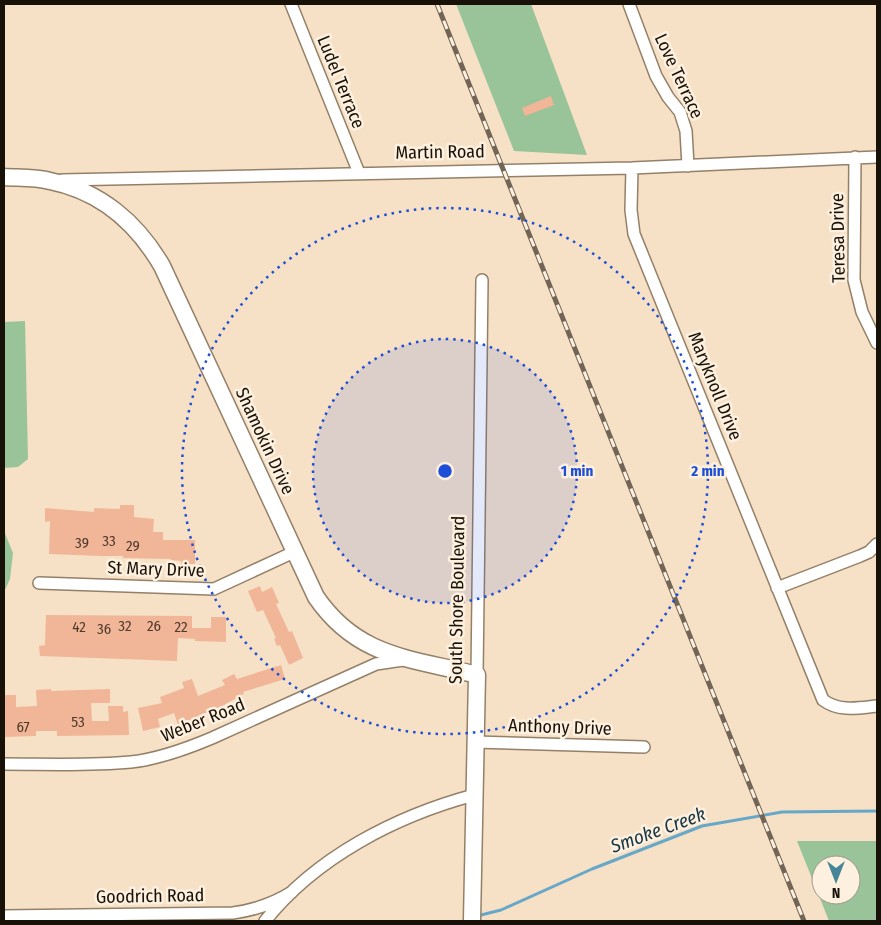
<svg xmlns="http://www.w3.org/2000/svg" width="881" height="925" font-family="'Fira Sans Condensed',sans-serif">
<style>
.green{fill:#99c49a;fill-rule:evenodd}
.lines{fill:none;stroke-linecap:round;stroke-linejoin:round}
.stream{stroke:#67a7c8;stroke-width:3}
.building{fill:#f1b597}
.street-casing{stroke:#948068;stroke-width:14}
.secondary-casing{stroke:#948068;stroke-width:19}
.street{stroke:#fff;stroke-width:11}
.secondary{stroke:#fff;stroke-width:16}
.rail-casing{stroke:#726555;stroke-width:5}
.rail{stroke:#fdf0df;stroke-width:3;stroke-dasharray:9;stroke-linecap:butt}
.ring{fill:none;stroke:#1d4ed8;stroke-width:2.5;stroke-dasharray:2.5 5}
.labels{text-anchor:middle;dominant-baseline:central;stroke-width:5;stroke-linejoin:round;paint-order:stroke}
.number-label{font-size:15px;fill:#4e3a2c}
.street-label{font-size:18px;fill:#181108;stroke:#fdf0df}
.water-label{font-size:19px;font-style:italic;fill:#163443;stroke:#fdf0df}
.centre{fill:#1d4ed8;stroke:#fdf0df;stroke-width:2.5}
.ring-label{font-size:15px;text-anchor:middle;font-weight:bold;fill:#1d4ed8;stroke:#fdf0df;stroke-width:5;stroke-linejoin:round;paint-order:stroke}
</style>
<rect width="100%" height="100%" fill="#f6e1c6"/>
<!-- green -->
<path class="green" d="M456,4H531L587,155L514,151Z
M25,321L28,459L18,467L4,468V322Z
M4,531L13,553L10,579L4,592Z
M797,841H877V921H829ZM821,865H851V895H821Z"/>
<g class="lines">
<!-- stream -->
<path class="stream" d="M477,916L501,910L592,869L702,826L782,812L877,811"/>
</g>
<!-- building -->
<path class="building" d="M551,96L554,105L525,116L522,108Z
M120,505H134V517L154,519L153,532H163V540H195V564H181V561L171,560V559L123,558V556H100L49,554L50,521L45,522V508L94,512V508L120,509Z
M260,586L262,592L272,587L279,603L276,604L289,632L292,631L303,658L289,665L280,645L277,646L274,639L276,638L263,610L257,612L248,591Z
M46,615L192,616V628H211V617H226V642L195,641V639L178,638L177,661L40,656L39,646L45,645Z
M281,665L285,679L243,692L244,694L222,706L178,725L174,713L158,719L160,727L143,731L138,708L162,703L160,697L184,688L182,682L192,679L198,696L225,685L222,680L234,674L237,679Z
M51,689V691L110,689V703H91L92,721H109L108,706H123V712L128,711L129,735L57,736V731H36V736L4,737L5,695H16V707L37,706L36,690Z"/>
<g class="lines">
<defs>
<path id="street" d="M291,4L359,173
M629,4L656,76L668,97L680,112L686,131L688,166
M855,157L854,280L862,312L877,343
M632,168L631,210L634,234L823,700C839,712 858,708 877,706
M62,180L632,168L877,157
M39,583L214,589L294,552
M777,588L860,556L869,552L877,544
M477,675L482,280
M475,742L644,747
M4,764C46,764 89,766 131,762C159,759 186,749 212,738L376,664L403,660
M4,916L233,913C255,910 273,904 292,892
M265,921C316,857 396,816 474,795"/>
<path id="secondary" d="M4,177C19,178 35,177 50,181C100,191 137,223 162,266L316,597C358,658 411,658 477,675L472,921"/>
</defs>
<!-- street casing -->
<use href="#street" class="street-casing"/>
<!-- secondary casing -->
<use href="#secondary" class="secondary-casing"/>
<!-- street -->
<use href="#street" class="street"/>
<!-- secondary -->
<use href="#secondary" class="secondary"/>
<defs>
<path id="rail" d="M437,4L804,921"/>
</defs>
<!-- rail casing -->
<use href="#rail" class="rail-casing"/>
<!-- rail -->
<use href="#rail" class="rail"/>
</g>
<!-- distance rings -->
<circle cx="445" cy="471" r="132" fill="#1d4ed8" fill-opacity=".12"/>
<g class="ring">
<circle cx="445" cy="471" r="132"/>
<circle cx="445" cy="471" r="263"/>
</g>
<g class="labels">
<!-- number labels -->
<g class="number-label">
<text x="109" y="541">33</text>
<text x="82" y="543">39</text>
<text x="133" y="546">29</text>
<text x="125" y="626">32</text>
<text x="154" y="626">26</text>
<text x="79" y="627">42</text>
<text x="181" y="627">22</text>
<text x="104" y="629">36</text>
<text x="78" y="722">53</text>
<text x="23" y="727">67</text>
</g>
<!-- street labels -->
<g class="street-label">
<text transform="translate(679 76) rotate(65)">Love Terrace</text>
<text transform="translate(341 82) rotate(68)">Ludel Terrace</text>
<text transform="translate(440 152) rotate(-1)">Martin Road</text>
<text transform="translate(838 238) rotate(-91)">Teresa Drive</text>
<text transform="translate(715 386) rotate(68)">Maryknoll Drive</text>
<text transform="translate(265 441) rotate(65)">Shamokin Drive</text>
<text transform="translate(156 569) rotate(2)">St Mary Drive</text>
<text transform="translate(457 600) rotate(-89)">South Shore Boulevard</text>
<text transform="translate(203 720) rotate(-22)">Weber Road</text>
<text transform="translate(560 727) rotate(2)">Anthony Drive</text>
<text transform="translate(150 896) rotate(-1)">Goodrich Road</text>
</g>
<!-- water labels -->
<g class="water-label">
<text transform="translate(658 830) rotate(-20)">Smoke Creek</text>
</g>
</g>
<circle cx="445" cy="471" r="8" class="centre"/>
<g class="ring-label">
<text x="577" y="476">1 min</text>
<text x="708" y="476">2 min</text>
</g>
<!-- border -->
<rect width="881" height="925" fill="none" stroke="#181108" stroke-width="10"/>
<!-- north arrow -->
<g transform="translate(836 880) rotate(180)"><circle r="24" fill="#fdf0df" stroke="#a19789"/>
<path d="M0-4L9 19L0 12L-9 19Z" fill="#468699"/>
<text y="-8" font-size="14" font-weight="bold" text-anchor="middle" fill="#181108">N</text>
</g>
</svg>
